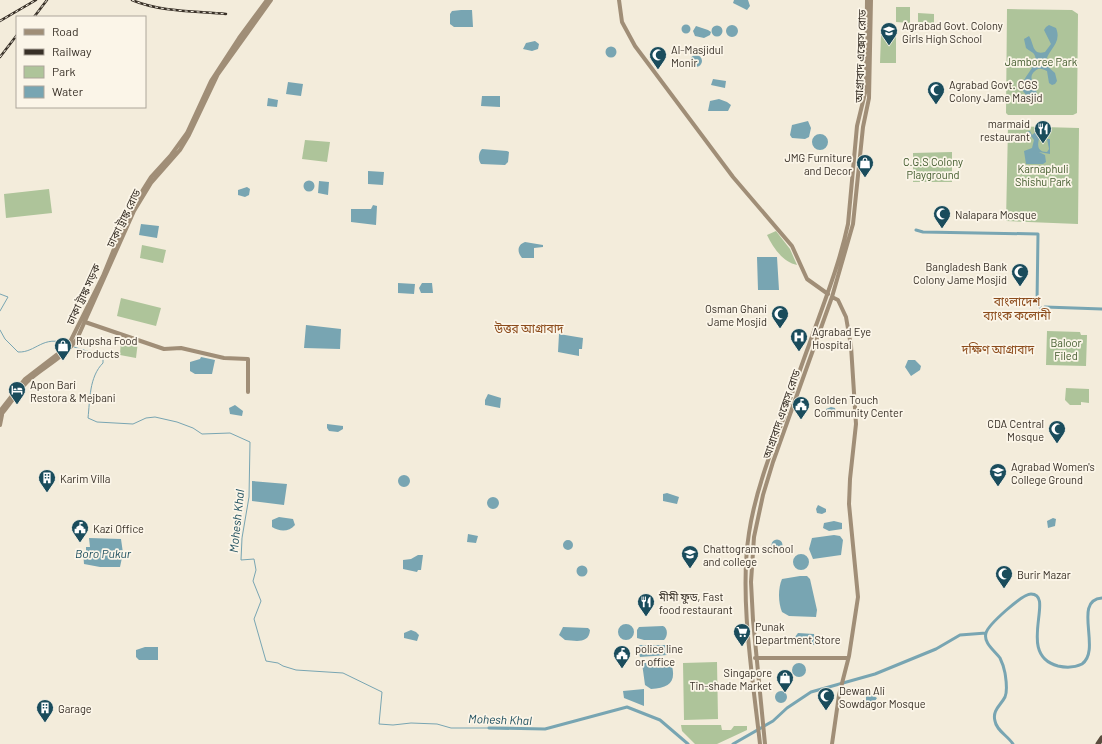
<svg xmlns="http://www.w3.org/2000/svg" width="1102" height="744" font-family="Barlow,'Noto Sans Bengali',sans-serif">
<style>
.green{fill:#aec49a}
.water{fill:#78a5b2}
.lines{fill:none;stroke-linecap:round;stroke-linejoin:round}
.stream{stroke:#78a5b2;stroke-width:1}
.canal{stroke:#78a5b2;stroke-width:3}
.secondary{stroke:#a08e77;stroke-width:4}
.highway{stroke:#5a4c3e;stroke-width:5}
.rail-casing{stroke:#383027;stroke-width:2.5}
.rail{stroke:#fbf5e8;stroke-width:1;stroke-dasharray:3;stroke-linecap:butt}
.labels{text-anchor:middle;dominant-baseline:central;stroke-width:3.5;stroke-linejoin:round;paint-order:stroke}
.poi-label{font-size:11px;fill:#383027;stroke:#fbf5e8;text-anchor:start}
.street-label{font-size:11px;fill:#383027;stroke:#fbf5e8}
.park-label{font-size:11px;fill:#3f582a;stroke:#fbf5e8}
.neighbourhood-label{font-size:12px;fill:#8c4b1b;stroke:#fbf5e8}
.water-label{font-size:12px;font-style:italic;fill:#1a4c5c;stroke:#fbf5e8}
</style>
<rect width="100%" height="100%" fill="#f3ecdb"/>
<!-- green -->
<path class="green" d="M896,7H910V23L896,22Z
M1007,9L1072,10L1078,14L1077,113L1073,115H1008L1006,113Z
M918,13L934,14V23L918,22Z
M881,35L896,36V63H880Z
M1008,126L1079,128L1078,224L1006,221Z
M305,140L330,142L327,162L302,159Z
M952,152V182H913V153Z
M49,189L52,213L6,218L4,194Z
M776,231L790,249L797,265C783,262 773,248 767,235Z
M142,245L166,250L163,263L140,258Z
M121,298L161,308L156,326L117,316Z
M1047,331L1080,332L1081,335H1087L1086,366L1046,365Z
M121,338L138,341L136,358L120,355Z
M1066,388L1089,389V403L1081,402V405H1070L1065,400Z
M717,662L718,719L684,720L683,663Z
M681,725H721L722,730H731L734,726H747V730L717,744H695L682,731Z"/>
<!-- water -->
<path class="water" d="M734,0H748L750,6L747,10L733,3Z
M461,10H472L473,27H454L450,24V14L452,11Z
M681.5 29a4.5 4.5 0 1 1 9 0a4.5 4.5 0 1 1-9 0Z
M726 31a6 6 0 1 1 12 0a6 6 0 1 1-12 0Z
M1049,25L1056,28C1063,45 1045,50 1046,65L1055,73L1057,81L1055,84L1052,85L1049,83L1047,71C1043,69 1039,67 1035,71C1026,78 1037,87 1037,95L1032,98C1006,87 1040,68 1035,56C1034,52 1029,51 1026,48L1024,39L1029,36C1034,43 1032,56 1045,52L1051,44L1044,30L1046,27Z
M711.5 31a5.5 5.5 0 1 1 11 0a5.5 5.5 0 1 1-11 0Z
M696,26L708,30L711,32L710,35L704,38L695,36L693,31Z
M535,41L539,44L538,49L532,51L523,49L526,43Z
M605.5 52a5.5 5.5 0 1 1 11 0a5.5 5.5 0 1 1-11 0Z
M690 61a6 6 0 1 1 12 0a6 6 0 1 1-12 0Z
M713,79L726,81L725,88L711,85Z
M288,82L303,84L301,96L286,94Z
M482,96H500V107L481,106Z
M268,98L278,100L277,107L267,106Z
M719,99L727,102L731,105L728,111H708L710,101Z
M808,121L811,128L809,137L805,139L792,138L790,135L792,125Z
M1043,128C1040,136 1032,152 1047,152L1049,149L1047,139H1050V154L1039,152L1045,155L1046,162L1043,164H1026L1024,151L1032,148L1034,140L1031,136H1027L1026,132L1030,131L1032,135L1039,129Z
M812 142a8 8 0 1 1 16 0a8 8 0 1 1-16 0Z
M482,149L507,151L509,152L508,162L505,165L481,164C478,160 478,153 482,149Z
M368,171L384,172L383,185L368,184Z
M303.5 186a5.5 5.5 0 1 1 11 0a5.5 5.5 0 1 1-11 0Z
M319,181L329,182L328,195L318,193Z
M247,187L250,189L249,195L245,197L238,195V190Z
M373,205L377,206L376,225L351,222V209H371Z
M141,224L159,226L157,238L139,235Z
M525,242L543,245V247L534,248V258H522C517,252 517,245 525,242Z
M757,257H777L779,290H758Z
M398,283L415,284L414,294L398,293Z
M422,283H432L433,293H421L419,288Z
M306,325L341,329L340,349L304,348Z
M559,334L583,338L582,349H579V356L558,352Z
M201,357L215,360L212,374H195L190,371V362L200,359Z
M908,360H915L921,366L920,370L911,376L905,367Z
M488,394L501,398L500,408L485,405V400Z
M235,405L243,411L242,416L230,414L229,408Z
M831,407L835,408L836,412L826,418V409Z
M327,424L343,426V429L338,432L329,431L327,428Z
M398 481a6 6 0 1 1 12 0a6 6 0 1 1-12 0Z
M252,481L287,484L284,505L252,501Z
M667,493L679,497L677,504L663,501V494Z
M487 503a6 6 0 1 1 12 0a6 6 0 1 1-12 0Z
M818,505L826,509V512L822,514L817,513L816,509Z
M279,517L293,519L295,525C289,532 280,532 272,527V520Z
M1053,518L1056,519L1055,526L1048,528L1047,521Z
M834,521L842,523V529L829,531L823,528L824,523Z
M468,534L478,536L476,543L467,542Z
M834,535L840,536L843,540L841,555L813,559L809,549L812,538Z
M89,538L121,539L123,553L120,567H100L84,564L83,551H86V547H90Z
M771.5 545a5.5 5.5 0 1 1 11 0a5.5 5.5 0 1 1-11 0Z
M563 545a5 5 0 1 1 10 0a5 5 0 1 1-10 0Z
M793 562a8 8 0 1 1 16 0a8 8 0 1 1-16 0Z
M418,555H423L421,570H418L417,572L403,569V560L411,559Z
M576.5 571a5.5 5.5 0 1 1 11 0a5.5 5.5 0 1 1-11 0Z
M800,576H807L810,579L817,610L816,617L789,616L782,612C778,602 778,588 782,579Z
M618 632a8 8 0 1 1 16 0a8 8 0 1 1-16 0Z
M663,626C668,628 668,636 664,640H644L637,638V630L639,627Z
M563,627L588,628L590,630C589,644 576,641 565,640L559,635Z
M411,630L416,632L419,635L417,641L404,638V633Z
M798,633L814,634L815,643L814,645L796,644L795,637Z
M639,645H666L667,655L640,657L638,649Z
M145,647H158V660H139L136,657V650Z
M671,662C677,682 670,688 651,689L645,685L642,663Z
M792 670a7 7 0 1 1 14 0a7 7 0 1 1-14 0Z
M644,689V706L624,698L623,691Z
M775 697a6 6 0 1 1 12 0a6 6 0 1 1-12 0Z
M868,692L877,698L873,704L866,702V694Z"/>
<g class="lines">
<!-- stream -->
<path class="stream" d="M0,294L8,297L0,311
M0,330L5,339L18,352C36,353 43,334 67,344
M74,347L103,356V363C89,377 90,400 88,418L97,422L133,424L146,418L155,417L177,422L193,428L202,434L230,433L250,442L249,497L242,538L241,560L254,559L256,570L253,581L261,601L254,619L266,661L278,663L283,666L296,670L343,673L382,692L379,724L393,725L411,723L437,724L451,728H489"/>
<!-- canal -->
<path class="canal" d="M916,230L923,232L1038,234L1037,303L1040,307
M1045,307L1102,309
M489,728L545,729L627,707L660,720L688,744
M733,744L773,721L787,708L811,692L875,674L936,649L960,635L986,633
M1013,744C1008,736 996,730 995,721C992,710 1001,705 1005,697C1008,690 1006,680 1005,673C1004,668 1002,662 1000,658C995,651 983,643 986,633C988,625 1022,594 1031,594C1056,594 1015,655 1058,666C1067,668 1074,668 1082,664C1102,650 1072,600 1102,598"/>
<!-- secondary -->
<path class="secondary" d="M619,0L622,22L635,46L733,177L792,246L807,279L828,294
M832,297L838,300L846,317L851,346L856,424L850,479L849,504L858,597L849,656L839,695L832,744
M85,322L164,349L181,348L224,358L248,359V392
M0,416C10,405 17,392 27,382C43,367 64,358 77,339L134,211L151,183L180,150L189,135L218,74L271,0
M0,425L2,415L0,411L25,379L68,346L103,276L129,212L151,177L171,155L187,133L211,81L239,38L267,0
M755,658H848
M760,744C753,680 739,596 749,533C755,493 770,454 784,417C792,393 800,369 809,345C823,305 839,266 848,224L857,126L866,89L867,0
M765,744L753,620L751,582L754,537L763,495L773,462L832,297L853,224L863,127L869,98L871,0"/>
<!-- highway -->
<path class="highway" d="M1098,744L1102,738"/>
<defs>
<path id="rail" d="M132,0C160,12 196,11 226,14
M34,17L47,0
M0,21L36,0
M0,57L17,35"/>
</defs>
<!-- rail casing -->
<use href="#rail" class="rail-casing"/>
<!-- rail -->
<use href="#rail" class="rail"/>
</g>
<!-- icons -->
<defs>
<symbol id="school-pin" viewBox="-11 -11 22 30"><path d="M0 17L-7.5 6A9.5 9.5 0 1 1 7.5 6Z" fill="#1a4c5c" stroke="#fbf5e8"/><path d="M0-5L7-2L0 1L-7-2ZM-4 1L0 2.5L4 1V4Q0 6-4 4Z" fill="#fff"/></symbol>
<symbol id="mosque-pin" viewBox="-11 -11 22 30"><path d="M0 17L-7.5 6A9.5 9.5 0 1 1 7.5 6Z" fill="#1a4c5c" stroke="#fbf5e8"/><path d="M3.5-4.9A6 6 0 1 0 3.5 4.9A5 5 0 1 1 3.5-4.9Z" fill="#fff"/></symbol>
<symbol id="restaurant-pin" viewBox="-11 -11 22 30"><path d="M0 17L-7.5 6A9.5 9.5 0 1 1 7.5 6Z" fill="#1a4c5c" stroke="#fbf5e8"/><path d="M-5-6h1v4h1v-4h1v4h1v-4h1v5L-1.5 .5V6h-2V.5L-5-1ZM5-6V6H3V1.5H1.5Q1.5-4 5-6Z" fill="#fff"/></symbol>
<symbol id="shop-pin" viewBox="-11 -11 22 30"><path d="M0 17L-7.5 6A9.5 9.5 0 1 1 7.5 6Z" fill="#1a4c5c" stroke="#fbf5e8"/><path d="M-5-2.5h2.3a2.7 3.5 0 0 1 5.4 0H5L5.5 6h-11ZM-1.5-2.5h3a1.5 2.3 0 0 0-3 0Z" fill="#fff"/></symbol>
<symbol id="hospital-pin" viewBox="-11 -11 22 30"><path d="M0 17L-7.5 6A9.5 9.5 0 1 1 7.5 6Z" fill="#1a4c5c" stroke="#fbf5e8"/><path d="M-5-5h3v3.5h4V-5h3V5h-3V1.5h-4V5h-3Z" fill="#fff"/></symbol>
<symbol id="hotel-pin" viewBox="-11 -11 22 30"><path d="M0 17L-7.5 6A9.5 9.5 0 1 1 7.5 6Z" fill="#1a4c5c" stroke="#fbf5e8"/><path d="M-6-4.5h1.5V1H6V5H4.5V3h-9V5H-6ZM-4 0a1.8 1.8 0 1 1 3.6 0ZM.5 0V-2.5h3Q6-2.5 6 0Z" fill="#fff"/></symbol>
<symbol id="civic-pin" viewBox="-11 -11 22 30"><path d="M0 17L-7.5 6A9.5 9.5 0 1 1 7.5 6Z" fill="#1a4c5c" stroke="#fbf5e8"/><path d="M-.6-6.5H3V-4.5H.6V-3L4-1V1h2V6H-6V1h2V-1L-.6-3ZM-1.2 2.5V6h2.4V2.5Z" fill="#fff"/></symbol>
<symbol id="university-pin" viewBox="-11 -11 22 30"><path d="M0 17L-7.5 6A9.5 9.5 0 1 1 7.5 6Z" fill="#1a4c5c" stroke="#fbf5e8"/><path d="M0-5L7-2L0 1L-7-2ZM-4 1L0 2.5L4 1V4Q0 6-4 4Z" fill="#fff"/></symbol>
<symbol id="building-pin" viewBox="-11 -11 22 30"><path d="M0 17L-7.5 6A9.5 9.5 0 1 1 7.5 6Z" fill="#1a4c5c" stroke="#fbf5e8"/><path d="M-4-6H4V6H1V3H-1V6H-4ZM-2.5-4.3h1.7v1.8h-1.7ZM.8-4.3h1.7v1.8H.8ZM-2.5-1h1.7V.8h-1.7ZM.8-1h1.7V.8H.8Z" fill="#fff"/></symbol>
<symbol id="supermarket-pin" viewBox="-11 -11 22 30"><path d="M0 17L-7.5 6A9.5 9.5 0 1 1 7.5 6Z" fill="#1a4c5c" stroke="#fbf5e8"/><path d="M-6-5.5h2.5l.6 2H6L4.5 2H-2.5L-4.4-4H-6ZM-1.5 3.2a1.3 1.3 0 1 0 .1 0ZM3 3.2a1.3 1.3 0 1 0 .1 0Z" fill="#fff"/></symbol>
</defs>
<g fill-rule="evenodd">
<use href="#school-pin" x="879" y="21" width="20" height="27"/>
<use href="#mosque-pin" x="648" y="45" width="20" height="27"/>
<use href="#mosque-pin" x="926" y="80" width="20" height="27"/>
<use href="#restaurant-pin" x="1033" y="119" width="20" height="27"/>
<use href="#shop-pin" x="855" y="153" width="20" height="27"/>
<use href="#mosque-pin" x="932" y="204" width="20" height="27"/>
<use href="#mosque-pin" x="1010" y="262" width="20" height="27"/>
<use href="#mosque-pin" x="770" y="304" width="20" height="27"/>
<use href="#hospital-pin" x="789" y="327" width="20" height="27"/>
<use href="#shop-pin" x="53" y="336" width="20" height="27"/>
<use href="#hotel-pin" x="7" y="380" width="20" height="27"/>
<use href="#civic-pin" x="791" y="395" width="20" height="27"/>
<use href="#mosque-pin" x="1047" y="419" width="20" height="27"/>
<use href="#university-pin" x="988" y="462" width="20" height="27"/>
<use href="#building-pin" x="37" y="468" width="20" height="27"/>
<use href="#civic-pin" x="70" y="518" width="20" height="27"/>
<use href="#school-pin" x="680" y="544" width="20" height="27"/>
<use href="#mosque-pin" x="994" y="564" width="20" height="27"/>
<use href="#restaurant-pin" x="636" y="592" width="20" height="27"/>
<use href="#supermarket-pin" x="732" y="622" width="20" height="27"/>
<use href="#civic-pin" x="612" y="644" width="20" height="27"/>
<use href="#shop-pin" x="775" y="668" width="20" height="27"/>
<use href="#mosque-pin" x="816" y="686" width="20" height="27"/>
<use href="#building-pin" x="35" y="698" width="20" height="27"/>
</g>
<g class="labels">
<!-- poi labels -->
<g class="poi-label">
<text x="902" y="25">Agrabad Govt. Colony<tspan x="902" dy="13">Girls High School</tspan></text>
<text x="671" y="49">Al-Masjidul<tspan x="671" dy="13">Monir</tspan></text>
<text x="949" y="84">Agrabad Govt. CGS<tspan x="949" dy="13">Colony Jame Masjid</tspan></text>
<text x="1030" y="123" text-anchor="end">marmaid<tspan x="1030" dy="13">restaurant</tspan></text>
<text x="852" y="157" text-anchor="end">JMG Furniture<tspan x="852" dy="13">and Decor</tspan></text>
<text x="955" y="214">Nalapara Mosque</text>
<text x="1007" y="266" text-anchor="end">Bangladesh Bank<tspan x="1007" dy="13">Colony Jame Mosjid</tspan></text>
<text x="767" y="308" text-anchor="end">Osman Ghani<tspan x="767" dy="13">Jame Mosjid</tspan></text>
<text x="812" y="331">Agrabad Eye<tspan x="812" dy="13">Hospital</tspan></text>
<text x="76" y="340">Rupsha Food<tspan x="76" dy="13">Products</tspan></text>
<text x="30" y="384">Apon Bari<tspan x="30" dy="13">Restora &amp; Mejbani</tspan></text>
<text x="814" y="399">Golden Touch<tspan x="814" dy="13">Community Center</tspan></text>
<text x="1044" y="423" text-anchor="end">CDA Central<tspan x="1044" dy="13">Mosque</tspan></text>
<text x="1011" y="466">Agrabad Women's<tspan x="1011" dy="13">College Ground</tspan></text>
<text x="60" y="478">Karim Villa</text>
<text x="93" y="528">Kazi Office</text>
<text x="703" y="548">Chattogram school<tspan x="703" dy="13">and college</tspan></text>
<text x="1017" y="574">Burir Mazar</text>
<text x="659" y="596">মীমী ফুড, Fast<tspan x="659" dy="13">food restaurant</tspan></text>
<text x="755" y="626">Punak<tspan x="755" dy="13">Department Store</tspan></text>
<text x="635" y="648">police line<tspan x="635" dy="13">or office</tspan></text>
<text x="772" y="672" text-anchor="end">Singapore<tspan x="772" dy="13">Tin-shade Market</tspan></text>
<text x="839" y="690">Dewan Ali<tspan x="839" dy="13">Sowdagor Mosque</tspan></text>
<text x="58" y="708">Garage</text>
</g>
<!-- street labels -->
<g class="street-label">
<text transform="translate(860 56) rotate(-88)">আগ্রাবাদ এক্সেস রোড</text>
<text transform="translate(123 218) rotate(-64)">ঢাকা ট্রাঙ্ক রোড</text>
<text transform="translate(83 294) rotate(-65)">ঢাকা ট্রাঙ্ক সড়ক</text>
<text transform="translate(781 414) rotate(-71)">আগ্রাবাদ এক্সেস রোড</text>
</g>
<!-- park labels -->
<g class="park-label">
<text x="1041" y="61">Jamboree Park</text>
<text x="933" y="161">C.G.S Colony<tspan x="933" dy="13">Playground</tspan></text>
<text x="1043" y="168">Karnaphuli<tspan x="1043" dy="13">Shishu Park</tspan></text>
<text x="1066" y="342">Baloor<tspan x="1066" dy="13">Filed</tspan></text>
</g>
<!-- neighbourhood labels -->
<g class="neighbourhood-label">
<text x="1017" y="301">বাংলাদেশ<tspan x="1017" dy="14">ব্যাংক কলোনী</tspan></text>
<text x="529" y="328">উত্তর আগ্রাবাদ</text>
<text x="998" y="349">দক্ষিণ আগ্রাবাদ</text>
</g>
<!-- water labels -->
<g class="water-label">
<text transform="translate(236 521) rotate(-84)">Mohesh Khal</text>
<text x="103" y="553">Boro Pukur</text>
<text transform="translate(500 719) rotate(2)">Mohesh Khal</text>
</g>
</g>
<!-- legend -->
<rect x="16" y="16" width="130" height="92" fill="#fbf5e8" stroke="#ada69b"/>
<rect x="24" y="29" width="20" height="6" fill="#a08e77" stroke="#ada69b"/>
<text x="52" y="36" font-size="12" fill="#383027">Road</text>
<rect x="24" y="49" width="20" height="6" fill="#383027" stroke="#ada69b"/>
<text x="52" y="56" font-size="12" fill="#383027">Railway</text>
<rect x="24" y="66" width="20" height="12" fill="#aec49a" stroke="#ada69b"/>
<text x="52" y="76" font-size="12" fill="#383027">Park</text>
<rect x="24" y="86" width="20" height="12" fill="#78a5b2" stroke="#ada69b"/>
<text x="52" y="96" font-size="12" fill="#383027">Water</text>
</svg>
